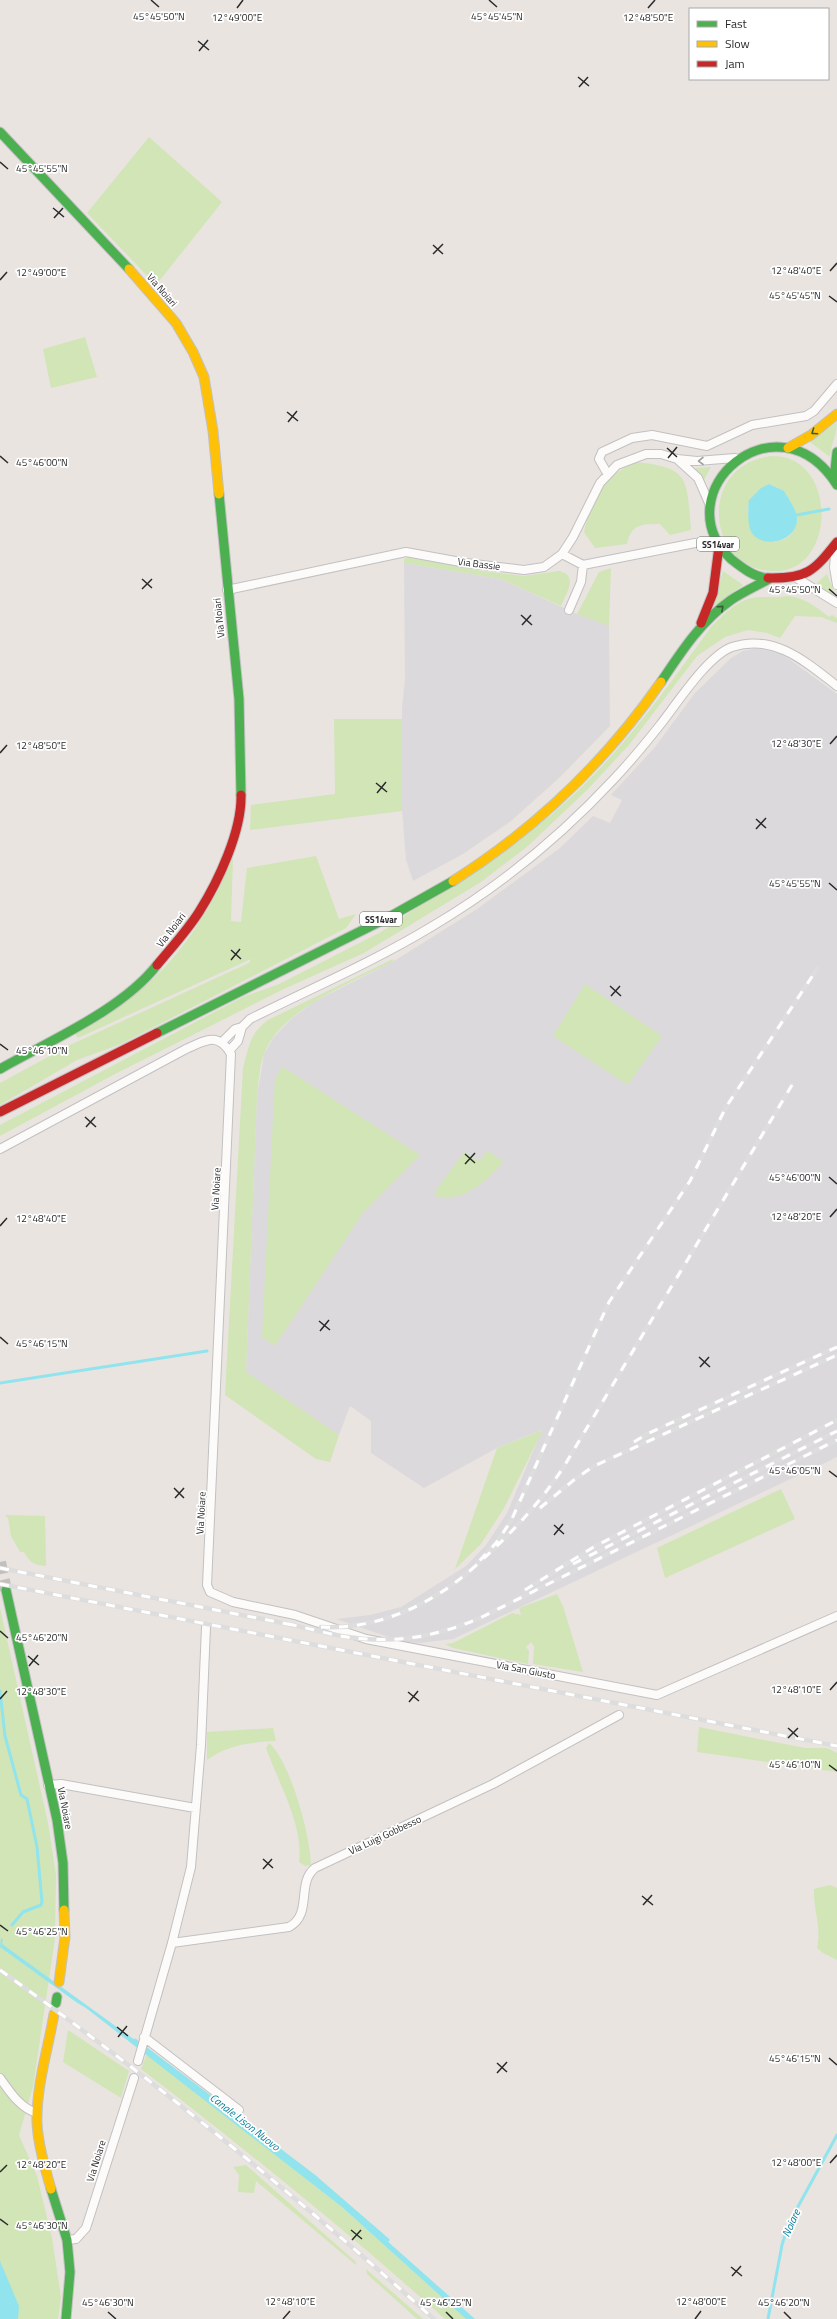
<svg xmlns="http://www.w3.org/2000/svg" width="837" height="2319" font-family="'Titillium Web',sans-serif">
<style>
.industrial{fill:#dcd9dc}
.green{fill:#d1e5b7;fill-rule:evenodd}
.water{fill:#91e4ed}
.lines{fill:none;stroke-linecap:round;stroke-linejoin:round}
.stream{stroke:#91e4ed;stroke-width:3}
.secondary-tunnel{stroke:#c3bfbc;stroke-width:12;stroke-dasharray:12 6;stroke-linecap:butt}
.street-casing{stroke:#c2c1c2;stroke-width:10}
.fast-casing{stroke:#c2c1c2;stroke-width:11}
.slow-casing{stroke:#c2c1c2;stroke-width:11}
.jam-casing{stroke:#c2c1c2;stroke-width:11}
.street{stroke:#fcfbfa;stroke-width:8}
.fast{stroke:#4caf50;stroke-width:9}
.slow{stroke:#ffc107;stroke-width:9}
.jam{stroke:#c62828;stroke-width:9}
.rail-casing{stroke:#ddddde;stroke-width:4.5}
.rail{stroke:#fff;stroke-width:3;stroke-dasharray:9;stroke-linecap:butt}
.oneway{stroke:#385f39}
.oneway2{stroke:#9e9d9c}
.ticks{fill:none;stroke:#2a2a2a;stroke-width:1.5}
.labels{text-anchor:middle;dominant-baseline:central;stroke-width:3.5;stroke-linejoin:round;paint-order:stroke}
.shield{fill:#fff;stroke:#6a6a6a;stroke-width:1}
.shield-label{font-size:9px;font-weight:bold;fill:#2a2a2a}
.street-label{font-size:10px;fill:#2a2a2a;stroke:#fff}
.water-label{font-size:11px;font-style:italic;fill:#087e99;stroke:#fff}
.ticks-label{font-size:10px;text-anchor:middle;fill:#2a2a2a;stroke:#fff;stroke-width:3.5;stroke-linejoin:round;paint-order:stroke}
</style>
<rect width="100%" height="100%" fill="#e9e4e0"/>
<!-- industrial -->
<path class="industrial" d="M404,563L501,579L577,614L609,626L610,726L559,778L511,821L463,854L413,881L406,860L401,796L402,708L405,679Z
M757,648L782,654L837,694V1457L453,1639L419,1643L403,1642L336,1619L370,1615L401,1607L466,1566L486,1545L507,1513L542,1430L497,1448L424,1488L371,1453V1421L350,1406L339,1435L246,1372L257,1096L264,1054L273,1038L292,1018L315,1001L394,961L477,909L560,848L593,816L610,823L622,800L611,795L655,747L695,693L731,658L743,651Z"/>
<!-- green -->
<path class="green" d="M149,137L222,202L156,285L87,213Z
M85,337L97,377L51,388L43,349Z
M837,422C837,434 831,444 830,457L810,442Z
M771,456C837,454 837,567 779,571C706,575 695,465 771,456ZM769,484C785,491 785,493 792,507C808,540 766,556 749,524C750,518 748,514 748,508C749,496 760,489 769,484Z
M634,462C690,467 687,478 691,530L670,535L660,524C642,524 631,524 627,544L595,548L584,532C591,499 604,478 634,462Z
M711,467L704,480L695,468Z
M408,557L482,571L524,576L559,571C579,575 566,594 561,606L501,579L404,563V559Z
M611,568L609,626L577,614L599,572Z
M723,571L743,585L714,606Z
M827,574L836,597L816,584Z
M788,596C806,598 816,607 829,617L832,615L837,618V623L821,617L795,616L780,638L767,633L748,630L725,637L697,656L629,745L588,789L528,846L481,882L364,953L286,988L115,1074L0,1136V1125L243,997L279,984L381,932L551,815C615,761 662,695 711,627C722,616 735,602 751,598C763,596 776,598 788,596Z
M334,719H402V811L250,830L251,805L335,794Z
M316,856L339,919L356,914L346,928L121,1044L77,1060L0,1105V1083L70,1045L249,963L251,959L78,1038L75,1034C102,1016 132,1000 155,977C190,943 214,902 233,858L231,921L241,922L247,868Z
M393,959L394,961C355,981 280,1009 264,1054C259,1067 259,1082 257,1096L246,1372L339,1435L330,1462L316,1459L225,1395L243,1068C249,1047 249,1034 268,1020Z
M585,984L662,1036L628,1085L553,1036Z
M283,1067L420,1155L363,1213L275,1346L262,1337L275,1078Z
M487,1150L504,1162C482,1184 469,1199 437,1198L435,1192L464,1152L480,1161Z
M543,1430L504,1508L481,1544L455,1569L497,1448Z
M781,1489L795,1519L665,1578L657,1548Z
M5,1515L45,1516L46,1566C34,1565 30,1563 24,1552H20L11,1536L8,1518Z
M557,1594L563,1606L583,1672L533,1664L534,1647L531,1642L526,1647L529,1651L528,1664L453,1648L445,1644L453,1643L512,1613L521,1615L519,1608Z
M0,1608L48,1823L56,1875L55,1938L33,2087L19,2135L37,2176L52,2238L61,2297L58,2319H0Z
M699,1727L805,1748H827L837,1753V1772L697,1752Z
M273,1728L276,1741C251,1742 227,1745 207,1760V1732Z
M269,1743C290,1760 311,1838 311,1865L305,1866L299,1862C304,1826 278,1782 266,1748Z
M830,1885L837,1888V1960L823,1953L817,1948C822,1928 813,1909 814,1889Z
M68,2030L129,2071L121,2098L63,2062Z
M147,2054L342,2207L466,2319H445C347,2231 245,2149 141,2069Z
M246,2165L356,2262V2265L256,2181L254,2193L238,2192L239,2175L233,2167Z
M366,2269L423,2319H417L367,2274Z"/>
<!-- water -->
<path class="water" d="M769,484L784,491C788,498 797,510 797,519C797,545 753,551 749,525C748,520 748,505 749,500L761,488Z
M1,1938L3,1940L2,1944L193,2082L314,2176L475,2319H466L342,2207L86,2008L76,2002L0,1947Z
M0,2261L19,2306L18,2319H0Z"/>
<g class="lines">
<!-- stream -->
<path class="stream" d="M797,515L829,509
M0,1383L207,1351
M0,1691L5,1736L21,1795L27,1799L37,1847L42,1902L41,1905L23,1912L12,1925
M135,2040L314,2176L388,2240
M768,2319L782,2245L788,2225L837,2135"/>
<!-- secondary-tunnel -->
<path class="secondary-tunnel" d="M0,1562L6,1590"/>
<defs>
<path id="street" d="M607,473L599,459L602,452L632,438L652,435L707,446L752,425L806,416L814,411L837,384
M709,503L698,478L677,459L697,461L735,458
M836,546L834,567L837,585
M562,554L583,565L695,543
M795,577L837,603
M227,590L406,552L466,563L524,570L544,567L562,554L573,537L600,483L617,465L646,454H661L677,459
M569,610L581,582L583,565
M242,1027L250,1019C310,989 373,962 431,927C499,887 560,837 614,779C630,762 645,744 660,725C676,705 707,656 732,647C774,633 806,662 837,686
M222,1042L235,1029L242,1027L238,1041L229,1051
M0,1149L186,1049C206,1040 218,1032 231,1054L207,1585L210,1592L233,1602L295,1615L366,1639L657,1695L837,1616
M48,1785L61,1784L195,1808
M172,1943L289,1927C313,1914 296,1883 315,1868L493,1784L619,1715
M144,2037L239,2110
M138,2061L172,1943L191,1867L201,1745L206,1627
M0,2078C10,2092 20,2108 37,2113
M67,2240L76,2239L86,2228L134,2078"/>
<path id="fast" d="M0,132L129,269
M834,479L837,452
M219,494L239,699L241,795
M768,578C755,578 741,567 731,559C662,493 777,391 837,485
M661,682C681,652 701,621 731,600C743,592 756,586 769,579
M157,1033L391,916L453,881
M0,1069C49,1041 122,1010 157,965
M6,1590L57,1820L63,1863L64,1910
M56,2003L57,1997
M51,2189L67,2240L70,2272L66,2319"/>
<path id="slow" d="M129,269L176,323L193,352L204,377L213,431L219,494
M788,448L811,435L837,414
M453,881C535,829 606,761 661,682
M59,1982L65,1937L64,1910
M51,2189C45,2168 38,2144 37,2123C36,2087 48,2049 54,2014"/>
<path id="jam" d="M768,578C807,579 814,571 837,542
M701,623L713,593L719,546
M157,965C171,948 187,931 199,912C218,882 242,831 241,795
M0,1112L157,1033"/>
</defs>
<!-- street casing -->
<use href="#street" class="street-casing"/>
<!-- fast casing -->
<use href="#fast" class="fast-casing"/>
<!-- slow casing -->
<use href="#slow" class="slow-casing"/>
<!-- jam casing -->
<use href="#jam" class="jam-casing"/>
<!-- street -->
<use href="#street" class="street"/>
<!-- fast -->
<use href="#fast" class="fast"/>
<!-- slow -->
<use href="#slow" class="slow"/>
<!-- jam -->
<use href="#jam" class="jam"/>
<defs>
<path id="rail" d="M792,1085L563,1468C537,1507 507,1538 472,1569L496,1543L511,1521L609,1302L690,1181L726,1107L817,969
M634,1442L647,1434L837,1347
M540,1508L575,1479L594,1466L837,1355
M573,1564L837,1431
M0,1568L293,1625
M0,1584L837,1746
M525,1590L592,1548L837,1420
M288,1624C313,1629 340,1638 366,1639C406,1642 443,1634 480,1618L837,1440
M321,1627C377,1630 431,1605 472,1569
M0,1970C152,2078 295,2195 434,2319"/>
</defs>
<!-- rail casing -->
<use href="#rail" class="rail-casing"/>
<!-- rail -->
<use href="#rail" class="rail"/>
</g>
<!-- one-way arrows -->
<defs><path id="oneway-chevron" d="M-2-3.5L2.5 0L-2 3.5" fill="none" stroke-width="1.6" stroke-linecap="round" stroke-linejoin="round"/></defs>
<g class="oneway">
<use href="#oneway-chevron" transform="translate(814 432) rotate(146)"/>
<use href="#oneway-chevron" transform="translate(721 608) rotate(-42)"/>
</g>
<use class="oneway2" href="#oneway-chevron" transform="translate(701 461) rotate(179)"/>
<!-- ticks -->
<path class="ticks" d="M151,0L159,7M489,0L497,7M237,8L243,0M648,8L655,0M198,41L209,50M199,51L208,40M578,77L589,86M579,87L588,77M0,162L8,169M53,208L64,217M54,218L63,208M433,245L443,254M433,254L443,244M830,271L837,263M0,280L7,272M829,296L837,302M287,412L298,421M288,422L297,411M667,448L677,457M0,456L8,463M668,458L677,447M142,579L152,588M142,589L152,579M829,589L837,596M521,615L532,625M522,625L531,615M830,744L837,736M0,753L7,745M376,783L387,792M377,793L386,782M756,819L766,828M756,829L766,818M829,883L837,890M231,950L241,959M231,960L240,949M610,986L621,996M611,996L620,986M0,1044L8,1050M85,1117L96,1127M86,1127L95,1117M465,1154L475,1163M465,1164L475,1153M829,1177L837,1184M830,1217L837,1209M0,1226L7,1218M319,1321L330,1330M320,1331L329,1320M0,1337L8,1344M699,1357L710,1367M700,1367L709,1357M829,1471L837,1477M174,1488L184,1498M175,1498L184,1488M554,1525L564,1534M554,1535L563,1524M0,1631L8,1638M28,1656L39,1665M29,1666L38,1655M830,1690L837,1682M408,1692L419,1701M0,1699L7,1691M409,1702L418,1691M788,1728L798,1737M788,1738L798,1728M829,1765L837,1771M263,1859L273,1868M263,1869L272,1859M642,1896L653,1905M643,1905L652,1895M0,1925L8,1931M117,2027L128,2036M118,2037L127,2026M829,2058L837,2065M497,2063L507,2072M497,2073L507,2062M830,2163L837,2155M0,2172L7,2165M0,2219L8,2225M351,2230L362,2239M352,2240L361,2230M731,2267L742,2276M732,2276L741,2266M108,2312L116,2319M446,2312L453,2319M784,2312L791,2319M283,2319L290,2311M695,2319L701,2311"/>
<g class="labels">
<!-- shield labels -->
<g class="shield">
<rect x="697" y="537" width="42" height="14" rx="3"/>
<rect x="360" y="912" width="42" height="14" rx="3"/>
</g>
<g class="shield-label">
<text x="718" y="544">SS14var</text>
<text x="381" y="919">SS14var</text>
</g>
<!-- street labels -->
<g class="street-label">
<text transform="translate(162 290) rotate(49)">Via Noiari</text>
<text transform="translate(479 564) rotate(7)">Via Bassie</text>
<text transform="translate(219 618) rotate(-96)">Via Noiari</text>
<text transform="translate(171 930) rotate(-52)">Via Noiari</text>
<text transform="translate(216 1189) rotate(-87)">Via Noiare</text>
<text transform="translate(201 1513) rotate(-87)">Via Noiare</text>
<text transform="translate(526 1670) rotate(11)">Via San Giusto</text>
<text transform="translate(65 1808) rotate(79)">Via Noiare</text>
<text transform="translate(385 1835) rotate(-25)">Via Luigi Gobbesso</text>
<text transform="translate(96 2161) rotate(-73)">Via Noiare</text>
</g>
<!-- water labels -->
<g class="water-label">
<text transform="translate(245 2122) rotate(38)">Canale Lison Nuovo</text>
<text transform="translate(791 2223) rotate(-66)">Noiare</text>
</g>
</g>
<g class="ticks-label">
<text x="159" y="20">45°45'50"N</text>
<text x="497" y="20">45°45'45"N</text>
<text x="237" y="21">12°49'00"E</text>
<text x="648" y="21">12°48'50"E</text>
<text x="42" y="172">45°45'55"N</text>
<text x="796" y="274">12°48'40"E</text>
<text x="41" y="276">12°49'00"E</text>
<text x="795" y="299">45°45'45"N</text>
<text x="42" y="466">45°46'00"N</text>
<text x="795" y="593">45°45'50"N</text>
<text x="796" y="747">12°48'30"E</text>
<text x="41" y="749">12°48'50"E</text>
<text x="795" y="887">45°45'55"N</text>
<text x="42" y="1054">45°46'10"N</text>
<text x="795" y="1181">45°46'00"N</text>
<text x="796" y="1220">12°48'20"E</text>
<text x="41" y="1222">12°48'40"E</text>
<text x="42" y="1347">45°46'15"N</text>
<text x="795" y="1474">45°46'05"N</text>
<text x="42" y="1641">45°46'20"N</text>
<text x="796" y="1693">12°48'10"E</text>
<text x="41" y="1695">12°48'30"E</text>
<text x="795" y="1768">45°46'10"N</text>
<text x="42" y="1935">45°46'25"N</text>
<text x="795" y="2062">45°46'15"N</text>
<text x="796" y="2166">12°48'00"E</text>
<text x="41" y="2168">12°48'20"E</text>
<text x="42" y="2229">45°46'30"N</text>
<text x="290" y="2305">12°48'10"E</text>
<text x="701" y="2305">12°48'00"E</text>
<text x="108" y="2306">45°46'30"N</text>
<text x="446" y="2306">45°46'25"N</text>
<text x="784" y="2306">45°46'20"N</text>
</g>
<!-- legend -->
<rect x="689" y="8" width="140" height="72" fill="#ffffff" stroke="#aaaaaa"/>
<rect x="697" y="21" width="20" height="6" fill="#4caf50" stroke="#aaaaaa"/>
<text x="725" y="28" font-size="12" fill="#2a2a2a">Fast</text>
<rect x="697" y="41" width="20" height="6" fill="#ffc107" stroke="#aaaaaa"/>
<text x="725" y="48" font-size="12" fill="#2a2a2a">Slow</text>
<rect x="697" y="61" width="20" height="6" fill="#c62828" stroke="#aaaaaa"/>
<text x="725" y="68" font-size="12" fill="#2a2a2a">Jam</text>
</svg>
